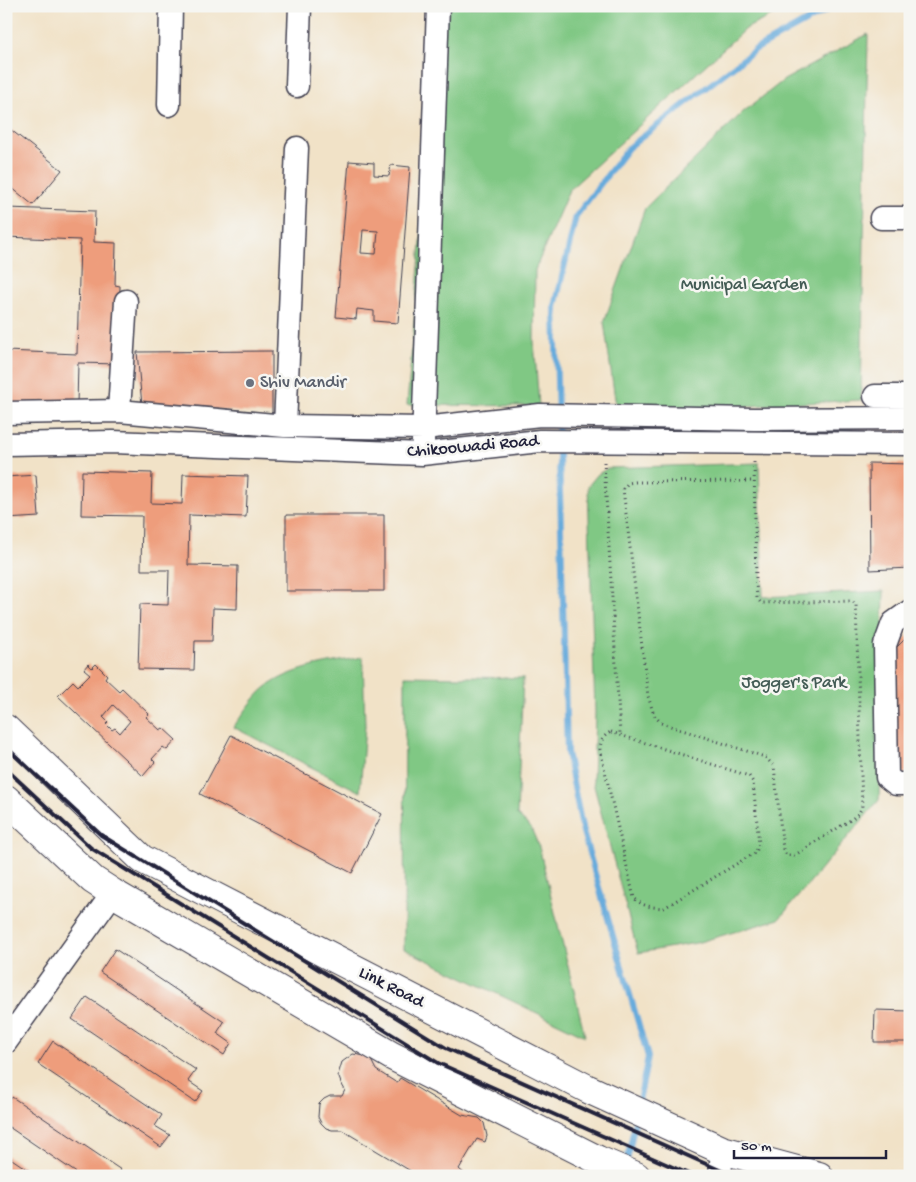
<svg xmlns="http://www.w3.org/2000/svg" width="916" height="1182" font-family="'Gochi Hand',sans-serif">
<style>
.green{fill:#80c884;stroke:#517560}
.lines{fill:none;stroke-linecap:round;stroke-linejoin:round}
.stream{stroke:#67abdc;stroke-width:6}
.building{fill:#ee9d7b;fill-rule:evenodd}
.minor-casing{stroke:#413f50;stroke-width:25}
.major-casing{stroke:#413f50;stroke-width:30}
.path{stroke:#413f50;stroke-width:3;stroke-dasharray:1 4;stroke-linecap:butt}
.minor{stroke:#fff;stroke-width:22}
.major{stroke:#fff;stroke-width:28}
.rail{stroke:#22223b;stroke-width:4}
.worship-dot{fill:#6b7280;stroke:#f6f6f2;stroke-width:2}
.labels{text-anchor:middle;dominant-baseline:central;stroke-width:5;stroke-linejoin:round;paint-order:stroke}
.park-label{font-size:18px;fill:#435c55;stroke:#f6f6f2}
.worship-label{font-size:18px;fill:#5b616d;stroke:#f6f6f2;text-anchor:start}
.street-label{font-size:18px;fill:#22223b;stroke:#f6f6f2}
</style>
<rect width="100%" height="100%" fill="#f6f6f2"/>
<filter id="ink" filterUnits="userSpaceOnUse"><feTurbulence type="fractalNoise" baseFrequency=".02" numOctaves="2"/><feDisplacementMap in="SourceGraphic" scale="10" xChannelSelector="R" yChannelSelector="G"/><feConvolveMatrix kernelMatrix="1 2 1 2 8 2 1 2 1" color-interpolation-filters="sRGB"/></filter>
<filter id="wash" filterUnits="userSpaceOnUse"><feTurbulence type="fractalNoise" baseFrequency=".0096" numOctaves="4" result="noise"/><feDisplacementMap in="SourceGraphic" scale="20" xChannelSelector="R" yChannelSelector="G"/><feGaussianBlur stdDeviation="1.12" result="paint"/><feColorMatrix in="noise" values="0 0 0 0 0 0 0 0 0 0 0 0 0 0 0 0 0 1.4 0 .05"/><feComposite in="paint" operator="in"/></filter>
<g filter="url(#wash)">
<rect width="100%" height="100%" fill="#f1e2c7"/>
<!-- green -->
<path class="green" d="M435,6H791L745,29L569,190L535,270L534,342L539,406L407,405L432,116Z
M868,34L861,400L617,413L604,322L645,208L743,112L784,80Z
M759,463L763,597L884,591L879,800L779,919L696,943L638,953L593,782L595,712L588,486L598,474L608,468Z
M363,657L365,726L360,792L233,727C243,715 253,698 265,688C292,667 330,663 363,657Z
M405,676L523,678L517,815L531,828L539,847L585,1036L404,949Z"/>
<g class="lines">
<!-- stream -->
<path class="stream" d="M638,1106L648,1057L583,832L567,752L555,307L576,216L628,148L756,49L834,6
M626,1165L636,1118"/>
</g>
<g id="blocks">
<!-- building -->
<path class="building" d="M6,126L62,170L33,205L6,183Z
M349,161L374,163V175L389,176L391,165L410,167L398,323L374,321V311L357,309L356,319L336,317ZM363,230L378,231L376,254L361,253Z
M7,208L95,211L94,242L116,243L115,285L120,286L118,364L78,363L77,405L6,403V351L77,354L80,240L6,237Z
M272,351V414L142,405L137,352Z
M869,463L910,464V568L870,570Z
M82,471L152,473L151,503L182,504L183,474L248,476L246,517L189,515L188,565L238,566L237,609L213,608L212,641H195L194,670L138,669L140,604L168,605L169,570H141L142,516L81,515Z
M36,475L39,517L6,519V477Z
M286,515H384V591H286Z
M910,634V773L889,774L888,656Z
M88,664L92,668L96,664L107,675L105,678L119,691L122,688L149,714L146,717L160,730L163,728L176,740L167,750L163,747L152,759L155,762L143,776L58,696L73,681L78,686L90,674L84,669ZM113,705L130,721L120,733L115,728L112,730L106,724L108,722L103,717Z
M231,735L382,814L352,873L200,794Z
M115,949L224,1022L217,1033L231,1043L224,1055L100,972Z
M87,997L196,1070L188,1081L203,1091L195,1102L72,1019Z
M875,1010L910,1011V1042H874Z
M53,1041L162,1115L155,1126L170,1135L161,1147L38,1064Z
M353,1054L366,1056L371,1060L376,1070L397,1083L400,1078L462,1115L479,1118L484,1123L487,1136L485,1142L477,1139L459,1169L467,1176H419L342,1130H332L326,1128L321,1123L318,1117L319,1104L324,1099L330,1096H342L345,1090L341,1083L338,1075L342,1062Z
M12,1097L121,1170L117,1176H81L6,1125V1106Z
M6,1155L37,1176H6Z"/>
</g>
</g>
<g filter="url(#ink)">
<use href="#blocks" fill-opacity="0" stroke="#413f50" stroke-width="1"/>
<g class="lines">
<defs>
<path id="minor" d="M297,86L300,6
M169,105L171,6
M881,218H910
M875,396H910
M119,411L126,301
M6,413L119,411L285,426L424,428L540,415L754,419L910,418
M285,426L297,148
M423,442L438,6
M6,444L113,442L422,454L540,441L910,444
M910,611L893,623L885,645L887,777L896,784H910
M6,1042L113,893
M720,1176L722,1150"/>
<path id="major" d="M6,729L142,859L588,1089L722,1150L819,1176
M6,799L93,880L113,893L392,1056L598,1160L636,1176"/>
</defs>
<!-- minor casing -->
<use href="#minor" class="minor-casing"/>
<!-- major casing -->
<use href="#major" class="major-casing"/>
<!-- path -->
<path class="path" d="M604,462L620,734
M754,462L756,583L757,598L761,603L851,601L856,604L862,807L859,813L852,819L795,855H786L783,849L774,766L765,757L661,723L654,715L648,696L623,489L628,483L635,482L755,481
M611,732L749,776L753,782L759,844L756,852L664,908C652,907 643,907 634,898L600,749C601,740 603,736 611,732Z"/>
<!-- minor -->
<use href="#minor" class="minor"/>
<!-- major -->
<use href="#major" class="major"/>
<!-- rail -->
<path class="rail" d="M6,747L101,835L446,1048L733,1176
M6,769L91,848L438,1063L693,1176"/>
</g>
</g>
<!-- markers -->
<circle class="worship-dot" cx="250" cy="383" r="5"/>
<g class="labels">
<!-- park labels -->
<g class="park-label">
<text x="744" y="285">Municipal Garden</text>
<text x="794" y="683">Jogger's Park</text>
</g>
<!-- worship labels -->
<g class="worship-label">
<text x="260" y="383">Shiv Mandir</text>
</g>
<!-- street labels -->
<g class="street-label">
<text transform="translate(473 447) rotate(-5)">Chikoowadi Road</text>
<text transform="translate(391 988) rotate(27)">Link Road</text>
</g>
</g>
<!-- margin -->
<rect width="916" height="1182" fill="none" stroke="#f6f6f2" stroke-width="25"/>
<!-- scale -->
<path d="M734 1150v8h152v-8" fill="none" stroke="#22223b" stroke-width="2.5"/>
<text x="741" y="1150" font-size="15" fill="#22223b" stroke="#f6f6f2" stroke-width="4" paint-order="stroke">50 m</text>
</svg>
